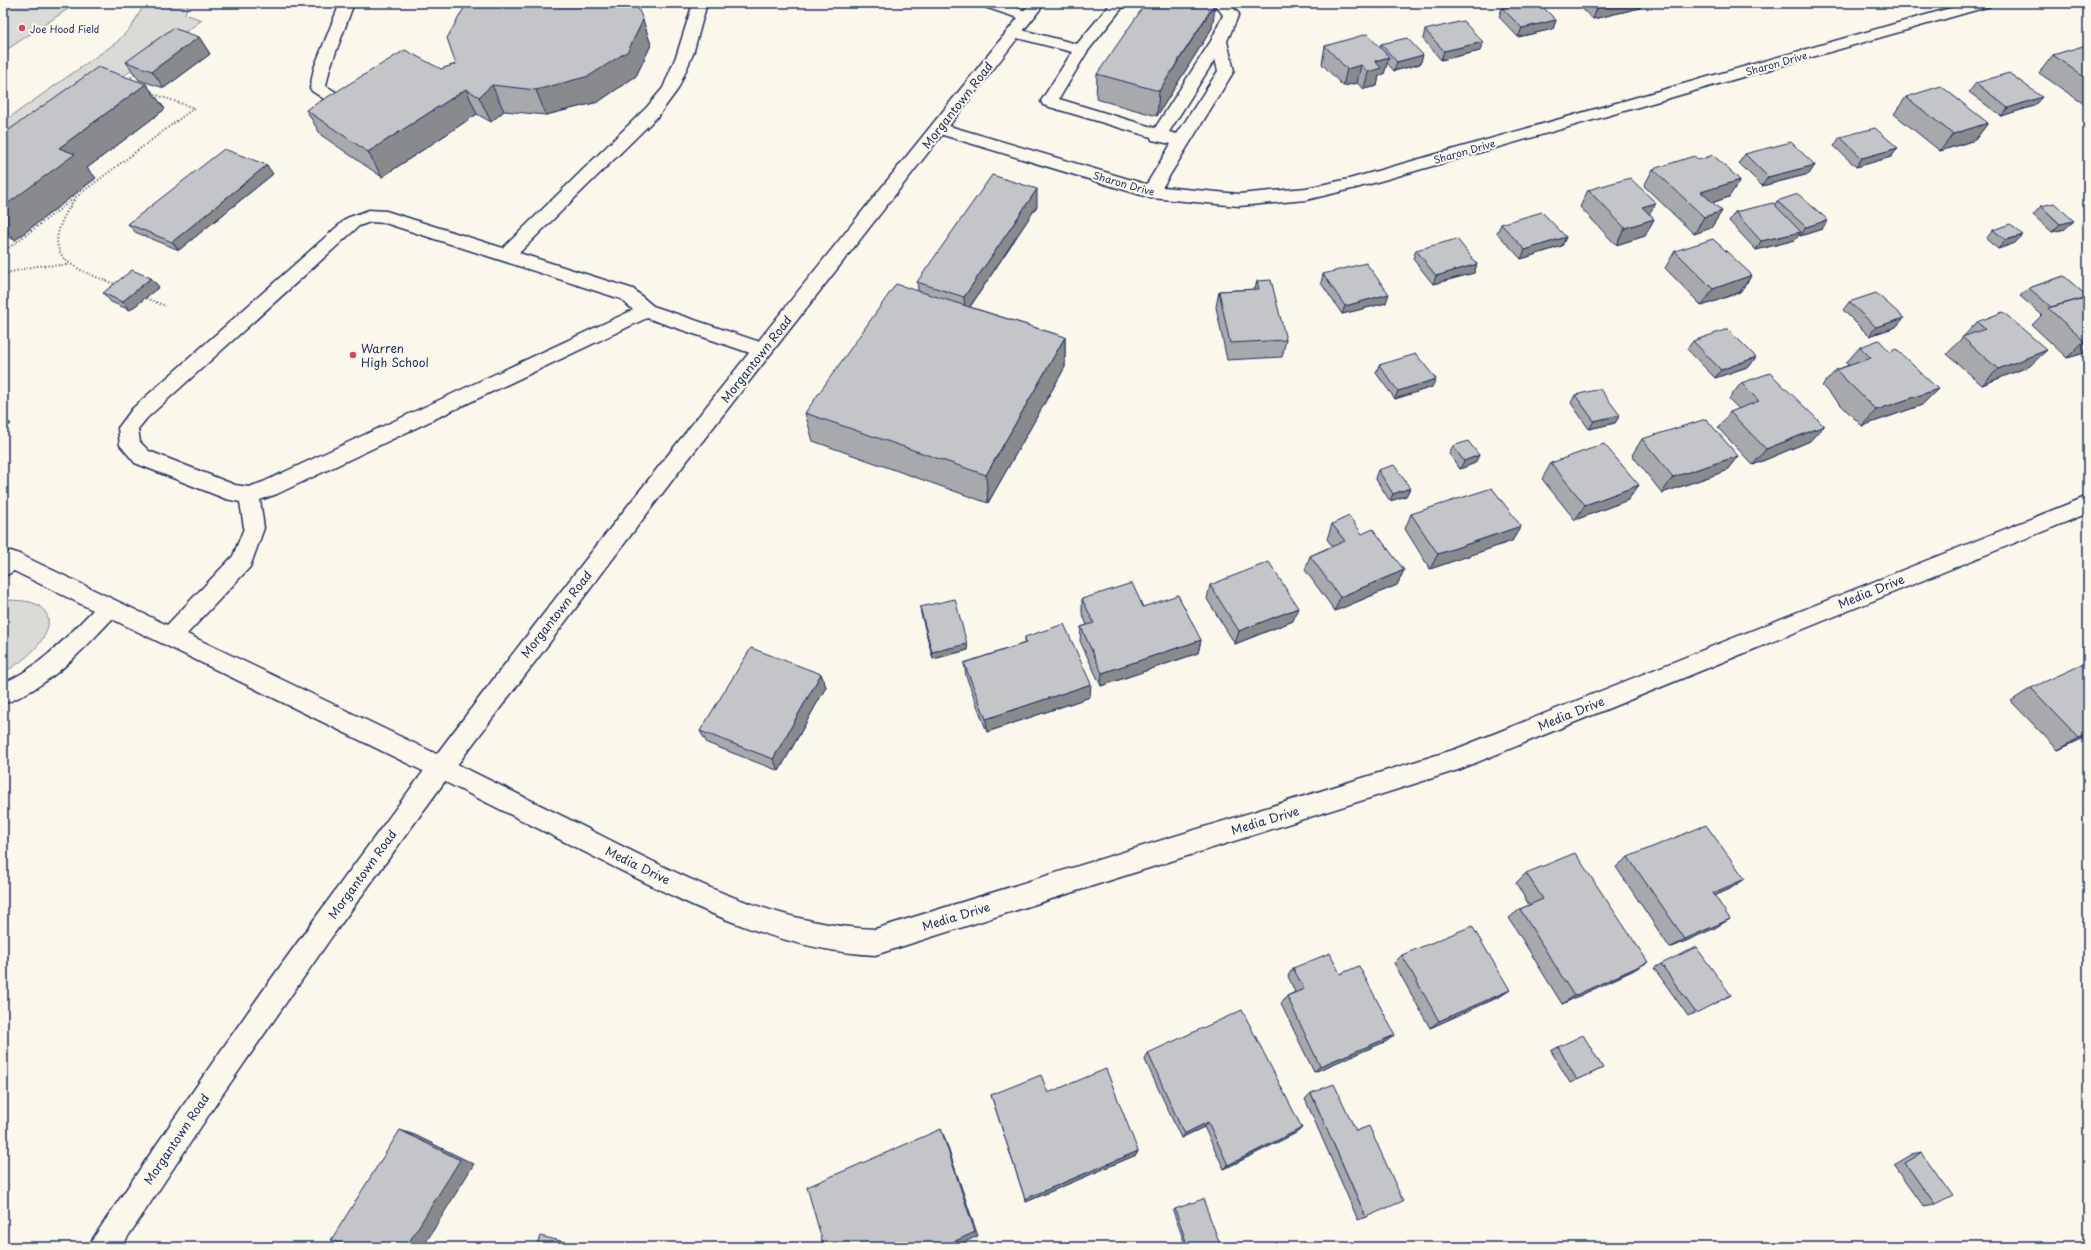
<svg xmlns="http://www.w3.org/2000/svg" width="2091" height="1250" font-family="'Playpen Sans',sans-serif">
<style>
.green{fill:#dadad7;stroke:#7a849a}
.lines{fill:none;stroke-linecap:round;stroke-linejoin:round}
.service-casing{stroke:#1b2f5e;stroke-width:3}
.minor-casing{stroke:#1b2f5e;stroke-width:3}
.primary-casing{stroke:#1b2f5e;stroke-width:3}
.path{stroke:#1b2f5e;stroke-width:2;stroke-dasharray:1 2.5;stroke-linecap:butt}
.service{fill:#fbf7ec;fill-rule:evenodd}
.minor{fill:#fbf7ec;fill-rule:evenodd}
.primary{fill:#fbf7ec;fill-rule:evenodd}
.wall{fill:#a8a9ad;stroke:#1b2f5e}
.shaded-wall{fill:#888a8d;stroke:#1b2f5e}
.building{fill:#c3c5c9;stroke:#1b2f5e}
.poi-dot{fill:#d1495b;stroke:#fbf7ec;stroke-width:1.5}
.labels{text-anchor:middle;dominant-baseline:central;stroke-width:4;stroke-linejoin:round;paint-order:stroke}
.far-poi-label{font-size:10px;fill:#1b2f5e;stroke:#fbf7ec;text-anchor:start}
.far-street-label{font-size:10px;fill:#1b2f5e;stroke:#fbf7ec}
.street-label{font-size:12px;fill:#1b2f5e;stroke:#fbf7ec}
.poi-label{font-size:12px;fill:#1b2f5e;stroke:#fbf7ec;text-anchor:start}
</style>
<rect width="100%" height="100%" fill="#fbf7ec"/>
<filter id="ink" filterUnits="userSpaceOnUse"><feTurbulence type="fractalNoise" baseFrequency=".025" numOctaves="2"/><feDisplacementMap in="SourceGraphic" scale="8" xChannelSelector="R" yChannelSelector="G"/><feConvolveMatrix kernelMatrix="1 2 1 2 8 2 1 2 1" color-interpolation-filters="sRGB"/></filter>
<g filter="url(#ink)">
<!-- green -->
<path class="green" d="M3,3H77L3,52Z
M145,3H189L185,14L202,20L3,162V122L117,42L132,26Z
M11,600C20,601 31,600 39,606C68,626 22,665 3,672V602Z"/>
<g class="lines">
<defs>
<path id="service" d="M340,3H354L330,68L326,86L357,105L359,109L357,113L351,114L345,113L312,91L310,88L314,68Z
M693,3H707L693,54L678,89L659,115L519,253L633,289L653,306L769,345L771,350L769,355L762,357L647,318L277,494L260,500L264,528L250,567L187,634L447,759L451,767L447,775L439,778L431,775L112,619C79,654 49,687 3,704V683C39,668 66,638 93,610L14,571L3,577V554L11,551L19,554L167,625L233,556L244,528L240,502L226,499L135,463L120,445L118,428L133,408L347,218L369,210L386,211L503,248L647,107L663,88L677,54ZM370,222L385,223L621,299L633,310L263,482L249,487L235,485L149,451L140,442L138,429L147,418L359,226Z
M1111,3H1126L1087,52L1059,99L1155,128L1211,41L1223,15L1214,3H1229L1239,14L1227,41L1234,71L1157,196L1151,198L1145,196L1142,192L1171,144L1152,140L1151,137L1043,105L1041,101L1072,52L1009,36L1006,33L1009,30L1014,28L1077,44ZM1215,59L1218,71L1177,134L1169,132Z"/>
<path id="minor" d="M980,3H1002L1032,13L1035,16L1032,19L1027,21L982,6Z
M1968,3H1992L1990,6L1356,188L1306,200L1239,206L1151,198L933,132L931,128L933,124L939,123L1152,186L1239,194L1306,188L1349,179Z
M2088,496V513L1458,770L875,955C779,950 698,909 614,867C553,836 492,805 431,775L427,767L431,759L439,756L447,759C499,785 551,810 602,836C690,880 775,925 875,929L1456,749Z"/>
<path id="primary" d="M1030,3H1045L683,466L448,777L333,935L222,1095L121,1247H89L94,1237C167,1129 239,1022 316,917C543,604 788,304 1030,3Z"/>
</defs>
<!-- service casing -->
<use href="#service" class="service-casing"/>
<!-- minor casing -->
<use href="#minor" class="minor-casing"/>
<!-- primary casing -->
<use href="#primary" class="primary-casing"/>
<!-- path -->
<path class="path" d="M128,79L137,73
M74,200C36,257 68,266 117,285
M3,252L194,108L151,93
M3,274L36,266L69,265
M143,297L166,306"/>
<!-- service -->
<use href="#service" class="service"/>
<!-- minor -->
<use href="#minor" class="minor"/>
<!-- primary -->
<use href="#primary" class="primary"/>
</g>
<!-- wall -->
<path class="wall" d="M1373,3H1398L1378,8Z
M1576,3H1642L1640,8L1593,19Z
M1502,8L1556,20L1553,29L1518,37L1499,17Z
M643,20L651,45L636,76L598,102L546,115L504,111L491,122L477,114L382,177L321,135L306,110L441,69L456,64Z
M1212,28L1157,116L1096,99L1097,74Z
M1425,30L1480,51L1441,60L1423,39Z
M199,37L210,54L164,88L139,80L126,62Z
M1381,44L1423,55L1420,64L1394,71L1387,63L1384,74L1379,76L1377,86L1364,89L1357,83L1343,86L1322,64L1325,46L1380,48Z
M2088,46V103L2084,104L2039,73L2053,55Z
M1976,83L2034,106L2001,116L1969,92Z
M146,84L165,109L87,168L96,178L15,240L3,235V134Z
M1906,97L1988,123L1975,140L1940,151L1894,114Z
M1840,137L1898,148L1891,157L1856,167L1834,146Z
M1745,154L1815,165L1809,174L1762,186L1739,163Z
M1653,169L1729,197L1712,203L1722,211L1711,228L1694,234L1644,186Z
M273,174L179,250L135,232L128,224Z
M1588,190L1654,219L1645,236L1616,245L1580,207Z
M1777,201L1822,229L1800,236L1799,234L1795,240L1756,250L1729,221L1735,212L1775,204Z
M1037,206L970,307L1065,337V367L988,503L813,441L805,413L918,290L917,282Z
M2041,206L2065,229L2052,232L2033,215Z
M1501,224L1566,237L1562,246L1521,259L1497,233Z
M1993,230L2023,235L2015,243L1998,249L1986,239Z
M1416,250L1477,264L1474,273L1433,284L1413,259Z
M1675,251L1752,275L1740,292L1702,306L1665,268Z
M1323,274L1386,303L1342,314L1321,283Z
M2064,276L2088,352L2067,358L2032,325L2042,315L2020,296L2029,288Z
M151,278L159,287L130,310L111,302L103,293Z
M1257,281L1286,340L1282,357L1227,360L1216,307L1219,291L1255,289Z
M1849,302L1896,327L1869,336L1843,310Z
M1977,322L2030,366L1982,385L1947,354Z
M1693,341L1750,366L1715,378L1687,349Z
M1860,347L1890,352L1938,389L1922,405L1862,426L1822,386L1836,370L1849,365L1846,363Z
M1379,365L1432,387L1395,399L1376,373Z
M1741,383L1810,441L1753,465L1718,428L1730,412L1739,409L1729,399Z
M1575,395L1620,415L1615,423L1589,429L1571,403Z
M1642,439L1738,456L1726,471L1662,493L1632,455Z
M1453,446L1479,455L1475,463L1460,469L1449,454Z
M1551,463L1639,485L1628,500L1575,520L1542,479Z
M1378,470L1410,488L1406,496L1390,501L1375,478Z
M1411,514L1521,526L1512,541L1430,569L1405,529Z
M1332,524L1362,534L1404,570L1397,585L1335,611L1305,570L1310,556L1332,546L1327,539Z
M1210,585L1293,621L1235,644L1207,599Z
M1082,599L1201,640L1198,653L1101,686L1080,641L1081,627L1087,625L1082,613Z
M920,607L967,644L968,650L933,659L921,614Z
M1025,637L1090,697L987,732L966,676L964,663L1025,643Z
M821,674L826,687L779,771L707,743L700,731Z
M2031,688L2088,736L2058,750L2011,701Z
M1628,857L1730,889L1714,896L1715,928L1670,948L1616,867Z
M1526,873L1634,970L1562,1004L1509,918L1520,909L1529,905L1516,883Z
M1402,955L1510,990L1499,997L1430,1028L1394,963Z
M1661,964L1731,995L1688,1016L1654,968Z
M1293,968L1340,974L1387,1041L1314,1072L1281,1004L1287,996L1295,992L1288,976Z
M1558,1047L1603,1068L1570,1083L1551,1051Z
M1148,1053L1302,1128L1296,1133L1224,1169L1204,1127L1181,1138L1145,1060Z
M1048,1093L1138,1151L1136,1155L1026,1202L991,1095Z
M1311,1093L1366,1217L1358,1220L1305,1099Z
M1922,1153L1935,1205L1924,1207L1894,1165L1911,1155Z
M1175,1209L1221,1247H1186L1173,1211Z"/>
<!-- shaded-wall -->
<path class="shaded-wall" d="M1216,3L1212,28L1157,116L1159,91Z
M1379,3H1398L1378,8Z
M1599,3H1642L1640,8L1593,19Z
M643,20L651,45L636,76L598,102L546,115L536,90Z
M1556,20L1553,29L1518,37L1522,28Z
M199,37L210,54L164,88L152,71Z
M1483,42L1480,51L1441,60L1444,51Z
M1423,55L1420,64L1394,71L1397,62Z
M1389,57L1384,74L1379,76L1377,86L1364,89L1368,72L1375,61Z
M1361,65L1357,83L1343,86L1347,69Z
M146,84L165,109L87,168L96,178L15,240L3,227V207L59,148Z
M492,85L504,111L491,122L479,97Z
M466,89L477,114L382,177L368,152Z
M2042,97L2034,106L2001,116L2008,108Z
M2088,99V103L2084,104Z
M1988,123L1975,140L1940,151L1953,134Z
M1898,148L1891,157L1856,167L1862,158Z
M267,165L273,174L179,250L172,242Z
M1815,165L1809,174L1762,186L1768,177Z
M1740,180L1729,197L1695,208L1701,192Z
M1037,189V206L965,314L964,297Z
M1656,203L1646,220L1642,207Z
M1722,211L1711,228L1694,234L1704,217Z
M1654,219L1645,236L1616,245L1625,228Z
M1828,220L1822,229L1800,236L1806,227Z
M2074,221L2065,229L2052,232L2060,224Z
M1801,232L1795,240L1756,250L1761,241Z
M2023,235L2015,243L1998,249L2006,240Z
M1566,237L1562,246L1521,259L1525,250Z
M1477,264L1474,273L1433,284L1436,276Z
M1752,275L1740,292L1702,306L1713,289Z
M151,278L159,287L130,310L122,302Z
M1389,294L1386,303L1342,314L1345,306Z
M1904,318L1896,327L1869,336L1876,327Z
M1065,337V367L988,503L986,475Z
M2088,340V352L2067,358L2084,341Z
M2047,350L2030,366L1982,385L1998,369Z
M1756,357L1750,366L1715,378L1721,370Z
M1436,379L1432,387L1395,399L1398,391Z
M1938,389L1922,405L1862,426L1876,410Z
M1620,415L1615,423L1589,429L1594,421Z
M3,417L11,424L3,430Z
M1824,426L1810,441L1753,465L1766,449Z
M1479,455L1475,463L1460,469L1464,461Z
M1738,456L1726,471L1662,493L1673,477Z
M1639,485L1628,500L1575,520L1585,505Z
M1410,488L1406,496L1390,501L1393,494Z
M1521,526L1512,541L1430,569L1438,554Z
M1404,570L1397,585L1335,611L1340,597Z
M1298,608L1293,621L1235,644L1239,631Z
M1201,640L1198,653L1101,686L1102,673Z
M967,644L968,650L933,659L932,652Z
M821,674L826,687L779,771L773,759Z
M1091,684L1090,697L987,732L986,719Z
M2088,734V736L2058,750L2079,738Z
M1745,879L1730,889L1698,903L1713,893Z
M1730,919L1715,928L1670,948L1685,939Z
M1648,962L1634,970L1562,1004L1574,996Z
M1510,990L1499,997L1430,1028L1439,1021Z
M1395,1035L1387,1041L1314,1072L1320,1066Z
M1208,1122L1204,1127L1181,1138L1184,1134Z
M1302,1128L1296,1133L1224,1169L1228,1165Z
M941,1129L944,1136L978,1236L953,1247H942Z
M400,1130L415,1135L474,1164L423,1247H406Z
M1138,1151L1136,1155L1026,1202L1025,1199Z"/>
<!-- building -->
<path class="building" d="M472,3H636L643,20L628,51L589,76L536,90L492,85L479,97L466,89L368,152L306,110L405,50L441,69L456,64L447,38L464,8Z
M1146,3H1215L1159,91L1097,74Z
M1523,3H1539L1556,20L1522,28L1502,8Z
M1463,21L1483,42L1444,51L1425,30Z
M173,28L199,37L152,71L126,62Z
M1367,34L1389,57L1375,61L1381,68L1368,72L1361,65L1347,69L1325,46Z
M1407,38L1423,55L1397,62L1381,44Z
M2086,45L2088,46V80L2053,55Z
M98,67L146,84L59,148L75,154L3,207V134Z
M2009,73L2042,97L2008,108L1976,83Z
M1941,86L1988,123L1953,134L1906,97Z
M1875,128L1898,148L1862,158L1840,137Z
M1791,142L1815,165L1768,177L1745,154Z
M224,149L267,165L172,242L128,224Z
M1713,155L1740,180L1701,192L1722,211L1704,217L1653,169L1694,156L1699,160Z
M992,175L1037,189L964,297L917,282Z
M1630,178L1656,203L1642,207L1654,219L1625,228L1588,190Z
M1798,194L1828,220L1806,227L1777,201Z
M1773,203L1801,232L1761,241L1735,212Z
M2054,203L2074,221L2060,224L2041,206Z
M1542,212L1566,237L1525,250L1501,224Z
M2010,224L2023,235L2006,240L1993,230Z
M1457,239L1477,264L1436,276L1416,250Z
M1713,239L1752,275L1713,289L1675,251Z
M1366,263L1389,294L1345,306L1323,274Z
M132,270L151,278L122,302L103,293Z
M2064,276L2088,297L2051,307L2029,288Z
M1271,280L1286,340L1230,343L1219,291L1259,289L1257,281Z
M896,284L1065,337L986,475L805,413Z
M1876,293L1904,318L1876,327L1849,302Z
M2088,297V340L2084,341L2048,308Z
M2003,312L2047,350L1998,369L1962,337L1985,329L1977,322Z
M1728,329L1756,357L1721,370L1693,341Z
M1879,340L1890,352L1896,349L1938,389L1876,410L1836,370L1871,358L1860,347Z
M1416,354L1436,379L1398,391L1379,365Z
M1770,373L1824,426L1766,449L1730,412L1759,401L1741,383Z
M1600,389L1620,415L1594,421L1575,395Z
M1706,419L1738,456L1673,477L1642,439Z
M1468,441L1479,455L1464,461L1453,446Z
M1604,444L1639,485L1585,505L1551,463Z
M1394,465L1410,488L1393,494L1378,470Z
M1492,488L1521,526L1438,554L1411,514Z
M1349,516L1362,534L1373,529L1404,570L1340,597L1310,556L1345,541L1332,524Z
M1269,562L1298,608L1239,631L1210,585Z
M1132,583L1143,607L1178,595L1201,640L1102,673L1081,627L1094,623L1082,599Z
M955,599L967,644L932,652L920,607Z
M1064,624L1091,684L986,719L964,663L1026,643L1025,637Z
M751,648L821,674L773,759L700,731Z
M2088,662V734L2079,738L2031,688Z
M1706,825L1745,879L1713,893L1730,919L1685,939L1628,857Z
M1575,853L1648,962L1574,996L1520,909L1543,899L1526,873Z
M1472,926L1510,990L1439,1021L1402,955Z
M1696,947L1731,995L1696,1013L1661,964Z
M1330,953L1340,974L1359,966L1395,1035L1320,1066L1287,996L1304,989L1293,968Z
M1242,1010L1302,1128L1228,1165L1208,1122L1184,1134L1148,1053Z
M1583,1035L1603,1068L1577,1080L1558,1047Z
M1106,1069L1138,1151L1025,1199L991,1095L1041,1075L1048,1093Z
M1334,1084L1356,1131L1369,1126L1403,1201L1366,1217L1311,1093Z
M941,1129L975,1232L942,1247H824L807,1187Z
M400,1130L460,1160L406,1247H348L331,1240Z
M1922,1153L1953,1196L1935,1205L1905,1163Z
M1203,1199L1221,1247H1188L1175,1209Z
M540,1236L586,1247H536Z"/>
</g>
<!-- markers -->
<g class="poi-dot">
<circle cx="22" cy="28" r="4"/>
<circle cx="353" cy="355" r="4"/>
</g>
<g class="labels">
<!-- far-poi labels -->
<g class="far-poi-label">
<text x="30" y="28">Joe Hood Field</text>
</g>
<!-- far-street labels -->
<g class="far-street-label">
<text transform="translate(1776 63) rotate(-16)">Sharon Drive</text>
<text transform="translate(1464 151) rotate(-16)">Sharon Drive</text>
<text transform="translate(1124 183) rotate(16)">Sharon Drive</text>
</g>
<!-- street labels -->
<g class="street-label">
<text transform="translate(957 105) rotate(-52)">Morgantown Road</text>
<text transform="translate(756 359) rotate(-52)">Morgantown Road</text>
<text transform="translate(1871 591) rotate(-22)">Media Drive</text>
<text transform="translate(556 614) rotate(-52)">Morgantown Road</text>
<text transform="translate(1571 713) rotate(-22)">Media Drive</text>
<text transform="translate(1265 820) rotate(-17)">Media Drive</text>
<text transform="translate(638 865) rotate(26)">Media Drive</text>
<text transform="translate(362 874) rotate(-54)">Morgantown Road</text>
<text transform="translate(956 916) rotate(-17)">Media Drive</text>
<text transform="translate(176 1139) rotate(-56)">Morgantown Road</text>
</g>
<!-- poi labels -->
<g class="poi-label">
<text x="361" y="348">Warren<tspan x="361" dy="14">High School</tspan></text>
</g>
</g>
<!-- margin -->
<rect width="2091" height="1250" fill="none" stroke="#fbf7ec" stroke-width="16"/>
<rect x="8" y="8" width="2075" height="1234" fill="none" stroke="#1b2f5e" stroke-width="1.5" filter="url(#ink)"/>
</svg>
